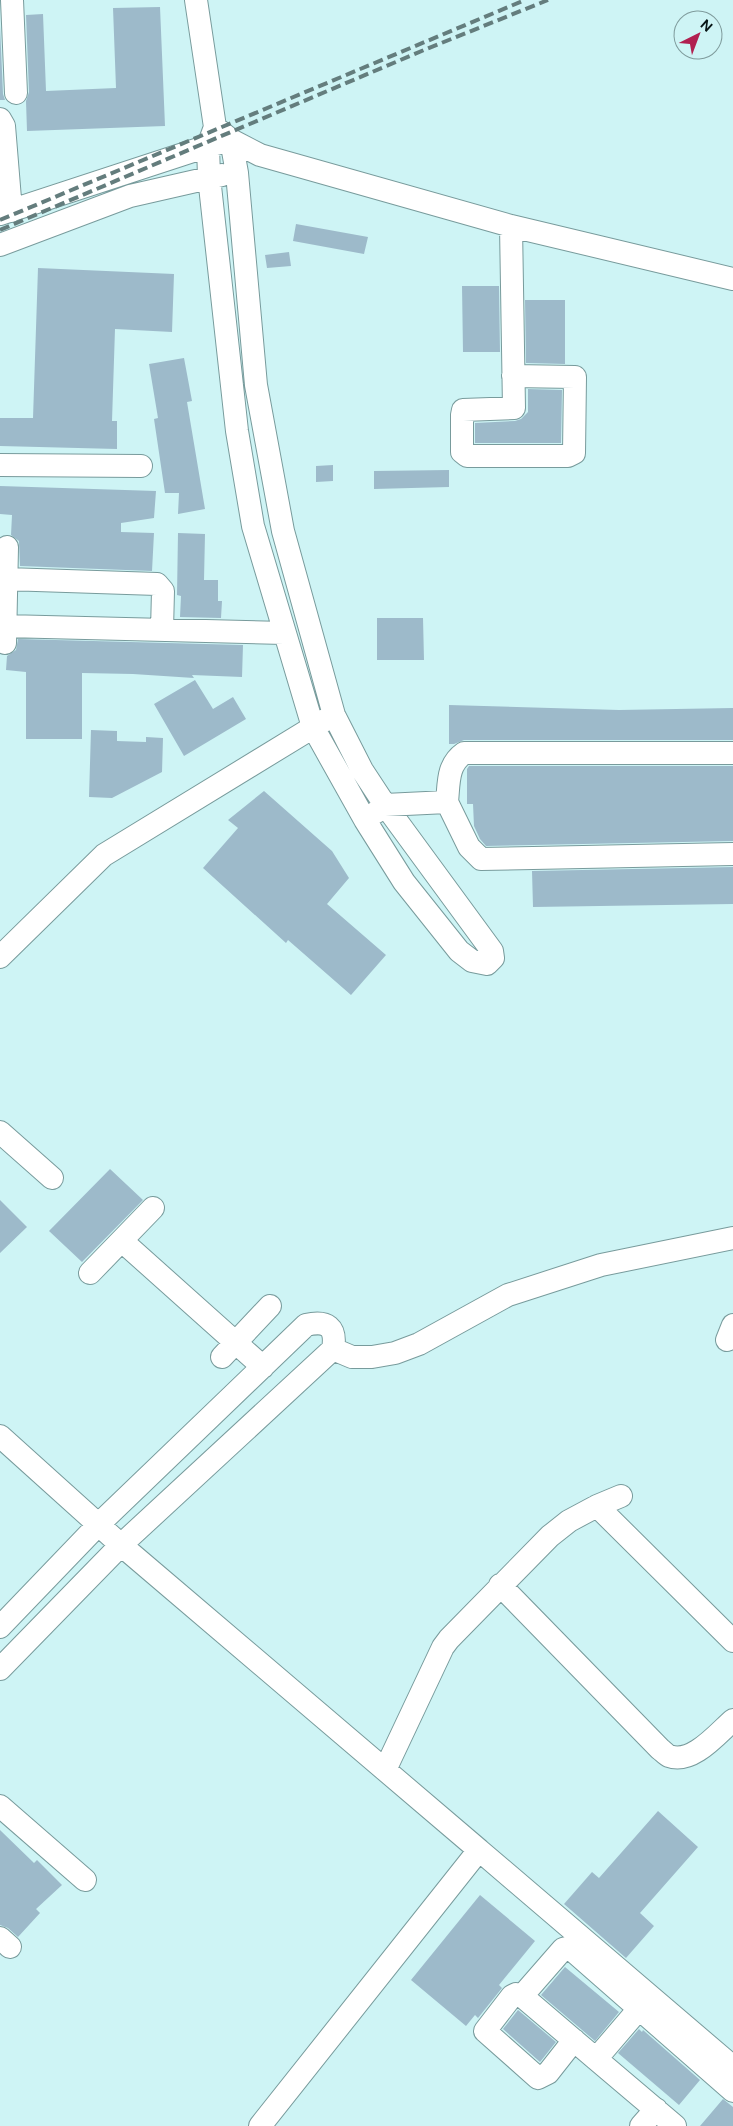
<svg xmlns="http://www.w3.org/2000/svg" width="733" height="2126" font-family="'DM Sans',sans-serif">
<style>
.building{fill:#9dbaca}
.lines{fill:none;stroke-linecap:round;stroke-linejoin:round}
.minor-casing{stroke:#789b9c;stroke-width:24}
.minor{stroke:#fff;stroke-width:22}
.rail{stroke:#647d7d;stroke-width:4;stroke-dasharray:10 5;stroke-linecap:butt}
</style>
<rect width="100%" height="100%" fill="#cef4f5"/>
<!-- building -->
<path class="building" d="M160,7L165,126L27,131L26,101L29,92L26,15L43,14L46,91L116,88L113,8Z
M0,26L3,94L5,100H0Z
M296,224L368,237L364,254L293,241Z
M289,252L291,266L267,268L265,255Z
M38,268L174,274L172,332L115,329L112,421H117V449L0,446V418H33Z
M462,286H499L500,352H463Z
M525,300H565V364L526,363Z
M184,358L192,401L187,402L205,509L178,514L179,493H165L154,419L158,418L149,364Z
M528,389L562,390L561,443H475V423L515,421L521,419L528,412Z
M333,465V481L316,482V466Z
M449,470V487L374,489V471Z
M0,486L156,491L154,518L121,523V532L154,533L152,571L20,566L19,541L11,535L12,515L0,514Z
M178,533L205,534L204,580H218V601H222L221,618L180,617L181,596L177,595Z
M377,618H423L424,660H377Z
M18,639L243,645L242,677L192,675L194,678L133,674L82,673V739H26V672L6,670L7,656L16,650Z
M195,680L213,709L233,697L246,719L184,756L154,704Z
M449,705L619,710L733,708V740H464L454,744H449Z
M91,730L117,731V741L146,742V737L163,738L162,772L112,798L89,797Z
M469,766H733V841L486,846L480,839L474,826L473,804H467V769Z
M264,791L332,851L349,878L327,904L386,955L351,995L288,940L286,943L203,868L238,828L228,820Z
M733,867V904L533,907L532,871Z
M110,1169L143,1200L82,1262L49,1231Z
M0,1200L27,1227L0,1253Z
M658,1811L698,1847L640,1913L654,1926L626,1958L564,1904L592,1872L599,1878Z
M0,1830L34,1863L37,1860L62,1885L36,1909L40,1913L18,1937L8,1928L0,1925Z
M480,1895L535,1941L499,1985L502,1988L478,2018L475,2015L466,2026L411,1980Z
M565,1967L619,2012L595,2041L541,1995Z
M518,2010L556,2042L540,2062L503,2029Z
M639,2029L642,2032L643,2030L700,2080L679,2105L618,2053Z
M723,2099L733,2107V2126H700Z"/>
<g class="lines">
<defs>
<path id="minor" d="M12,0L16,93
M196,0L215,127L208,146L209,177L237,431L253,526L313,727L365,820L404,882L459,951L472,961L487,964L493,958L492,951L385,805L362,770L334,715L283,531L256,385L237,173L231,140L215,127
M0,119L4,126L11,211
M0,214L208,146L231,140L260,155L511,226L733,279
M511,226C512,287 513,348 514,408L463,410L462,415V452L467,456H568L574,453L575,377L513,376
M0,245L130,196L222,175
M0,465L141,466
M6,579L157,584L163,591L162,630
M5,626L284,633
M5,643L7,547
M447,802C449,783 447,765 464,753H733
M375,813L385,805L447,802L469,847L481,859L733,854
M0,957L104,855L325,720
M0,1132L52,1178
M122,1241L263,1367
M90,1273L153,1208
M727,1340L733,1325
M333,1349L352,1357H372L395,1353L419,1344L508,1295L601,1265L733,1238
M222,1357L270,1306
M0,1436L121,1545L479,1850L260,2126
M597,1506L733,1641
M500,1585L660,1749C663,1751 666,1755 669,1756C692,1765 718,1733 733,1720
M0,1627L99,1524L306,1325C327,1320 337,1327 333,1349L121,1545L0,1669
M385,1770L443,1647L449,1639L550,1536L569,1521L597,1506L621,1496
M0,1806L85,1880
M479,1850L733,2067
M0,1938L10,1947
M522,1996L563,1949L567,1948L572,1950L733,2091
M574,2040L548,2073L538,2078L485,2031L512,1996L516,1994L522,1996L596,2059L650,1996
M596,2059L675,2126
M641,2126L656,2109"/>
</defs>
<!-- minor casing -->
<use href="#minor" class="minor-casing"/>
<!-- minor -->
<use href="#minor" class="minor"/>
<!-- rail -->
<path class="rail" d="M0,220L525,0
M0,230L424,50L548,0"/>
</g>
<!-- north arrow -->
<g transform="translate(698 35) rotate(42)"><circle r="24" fill="#cef4f5" stroke="#7f9b9c"/>
<path d="M0-4L9 19L0 12L-9 19Z" fill="#b12050"/>
<text y="-8" font-size="14" font-weight="bold" text-anchor="middle" fill="#081616">N</text>
</g>
</svg>
